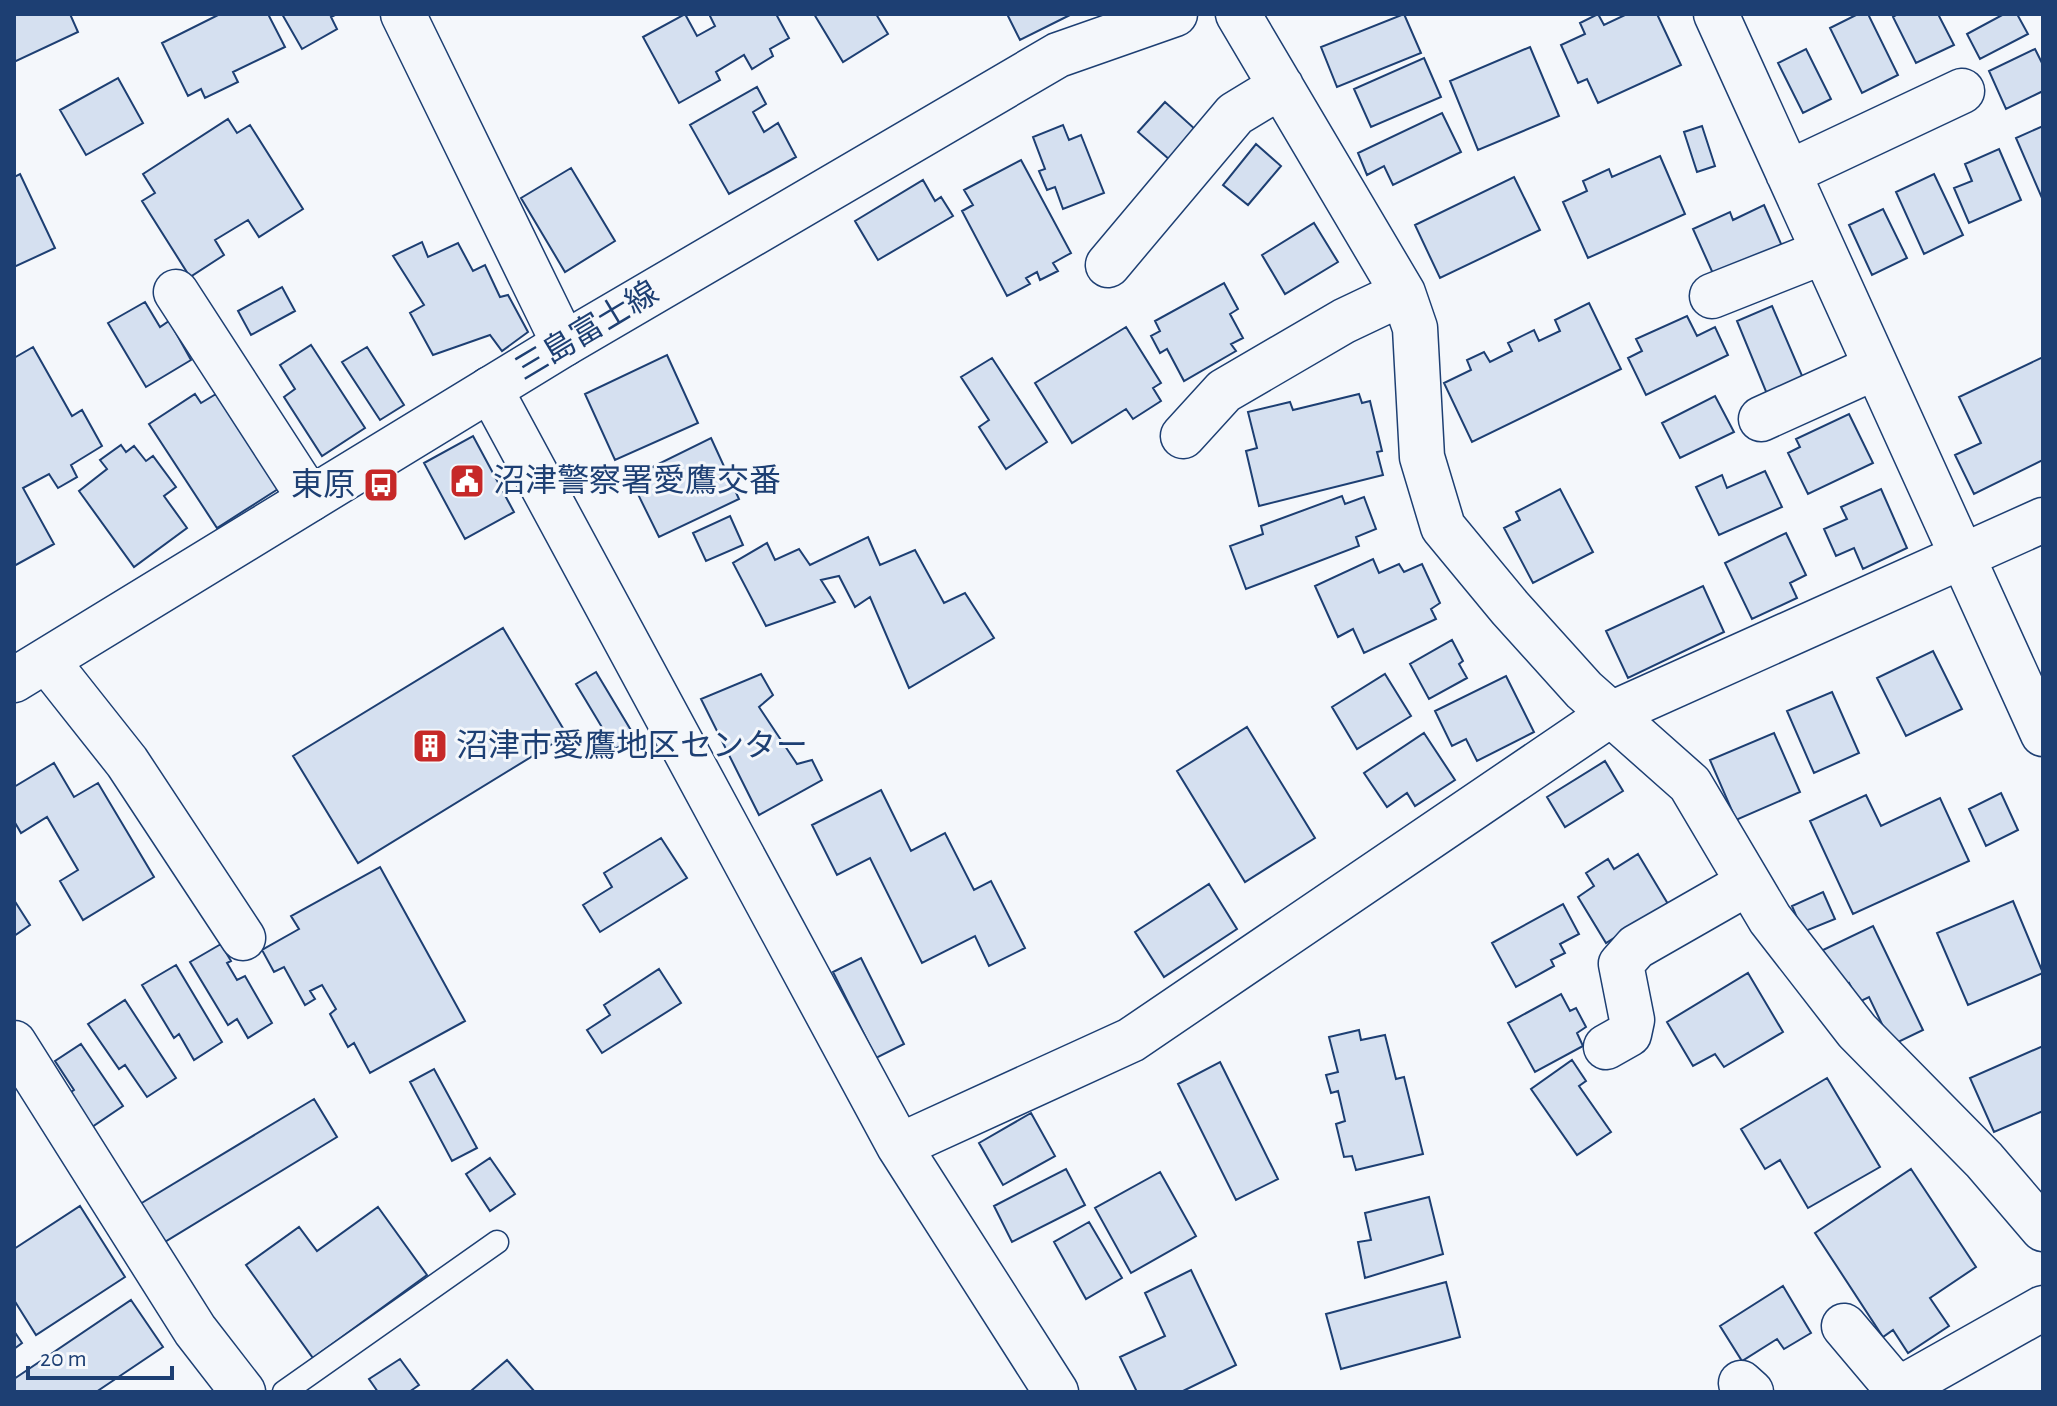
<svg xmlns="http://www.w3.org/2000/svg" width="2057" height="1406" font-family="'Alegreya Sans','Noto Sans JP',sans-serif">
<style>
.building{fill:#d5e0f0;stroke:#1d3f73;stroke-width:2}
.lines{fill:none;stroke-linecap:round;stroke-linejoin:round}
.lane-casing{stroke:#1d3f73;stroke-width:25}
.street-casing{stroke:#1d3f73;stroke-width:47}
.primary-casing{stroke:#1d3f73;stroke-width:47}
.lane{stroke:#f4f7fb;stroke-width:22}
.street{stroke:#f4f7fb;stroke-width:44}
.primary{stroke:#f4f7fb;stroke-width:44}
.labels{text-anchor:middle;dominant-baseline:central;stroke-width:6;stroke-linejoin:round;paint-order:stroke}
.street-label{font-size:32px;fill:#1d3f73;stroke:#f4f7fb}
.poi-label{font-size:32px;fill:#1d3f73;stroke:#f4f7fb;text-anchor:start}
</style>
<rect width="100%" height="100%" fill="#f4f7fb"/>
<!-- building -->
<path class="building" d="M14,14H70L78,32L14,62Z
M220,14H268L285,47L233,72L238,82L205,98L201,89L188,96L162,43Z
M282,14H337L331,17L337,29L302,49Z
M685,14L697,36L715,26L709,14H776L789,38L770,49L773,56L752,69L744,55L716,72L720,80L679,103L643,37Z
M814,14H876L888,34L843,62Z
M1007,14H1072L1020,40Z
M1404,14L1421,53L1337,87L1321,47Z
M1598,14L1604,25L1627,14H1657L1681,65L1598,103L1587,79L1578,83L1561,45L1585,34L1580,23Z
M1858,14H1868L1898,75L1862,93L1830,28Z
M1898,14H1938L1954,45L1916,63L1893,17Z
M2004,14H2017L2028,34L1980,59L1967,34Z
M1530,47L1559,116L1478,150L1450,81Z
M1806,49L1831,99L1803,113L1778,63Z
M2035,49L2043,65V91L2006,109L1989,71Z
M1424,58L1441,97L1371,127L1354,89Z
M118,78L143,123L86,155L60,110Z
M757,87L766,104L753,112L764,132L778,123L796,157L729,194L690,125Z
M1165,102L1196,130L1170,160L1138,132Z
M1442,113L1461,152L1393,185L1384,166L1367,175L1358,153Z
M228,119L237,133L250,125L303,209L259,237L248,220L215,240L224,255L190,277L142,201L155,193L143,174Z
M1063,125L1069,140L1081,135L1104,193L1063,209L1055,187L1047,190L1039,171L1045,169L1033,137Z
M1702,126L1715,166L1697,172L1684,132Z
M2043,126V198H2042L2016,138Z
M1256,144L1281,166L1248,205L1223,185Z
M1999,149L2021,200L1969,223L1954,188L1972,181L1965,164Z
M1660,156L1685,214L1588,258L1563,202L1587,191L1583,181L1609,169L1612,177Z
M1021,160L1071,253L1053,263L1058,271L1040,280L1037,272L1026,278L1030,284L1007,296L962,211L973,205L964,190Z
M571,168L615,241L565,272L521,198Z
M20,174L55,248L14,267V177Z
M1934,174L1963,235L1924,254L1896,192Z
M1514,177L1540,230L1440,278L1415,225Z
M923,180L935,201L941,197L953,216L878,260L855,221Z
M1764,205L1782,246L1715,278L1693,229L1730,212L1733,220Z
M1883,209L1907,258L1872,275L1849,225Z
M1314,223L1338,262L1285,294L1262,255Z
M422,242L428,257L458,243L473,271L485,265L500,297L508,295L528,332L502,351L490,335L433,355L410,313L424,305L393,256Z
M1224,283L1238,309L1230,314L1243,338L1231,344L1236,351L1184,381L1167,349L1160,353L1151,336L1160,331L1155,321Z
M282,287L295,311L251,335L238,311Z
M145,302L160,327L169,321L171,324L191,360L146,387L108,323Z
M1589,303L1621,369L1472,442L1444,383L1471,370L1467,360L1484,352L1490,362L1512,351L1508,343L1534,330L1539,341L1560,331L1555,320Z
M1772,306L1803,378L1767,394L1737,321Z
M1687,316L1697,336L1715,327L1728,355L1646,395L1628,358L1642,351L1636,339Z
M1126,327L1161,383L1153,388L1161,401L1133,419L1126,409L1072,443L1035,383Z
M311,345L365,428L322,456L284,397L295,389L280,365Z
M33,347L72,416L82,410L102,446L71,465L77,477L58,488L49,474L23,488L54,544L14,566V358Z
M367,347L404,405L380,420L342,362Z
M667,355L698,423L615,460L585,394Z
M2043,357V460L1974,494L1955,455L1981,443L1959,397Z
M992,358L1047,442L1006,469L979,427L989,420L961,377Z
M195,394L201,403L216,394L278,489L217,528L149,424Z
M1359,394L1362,403L1370,401L1382,451L1377,452L1383,475L1259,506L1246,451L1257,448L1248,412L1290,402L1293,410Z
M1715,396L1734,432L1680,458L1662,423Z
M1849,414L1873,463L1808,494L1788,453L1800,447L1796,439Z
M473,436L514,512L465,539L424,463Z
M711,438L739,499L659,537L630,478Z
M121,445L126,452L134,446L146,461L153,456L176,487L164,496L187,528L134,567L79,491L107,469L100,460Z
M1765,471L1782,507L1719,535L1696,487L1722,475L1727,488Z
M1560,489L1593,552L1533,583L1504,528L1520,520L1516,512Z
M1881,489L1907,548L1863,569L1854,548L1836,556L1824,529L1847,519L1841,507Z
M1342,496L1345,504L1364,497L1376,529L1356,537L1359,546L1246,589L1230,546L1263,534L1261,526Z
M730,516L743,545L706,561L693,533Z
M1786,533L1806,575L1790,583L1797,598L1752,619L1725,563Z
M868,537L880,565L915,550L944,603L965,593L994,638L909,688L870,597L855,607L839,576L821,580L835,602L766,626L733,563L767,543L775,560L799,549L810,565Z
M1373,559L1379,573L1399,564L1404,572L1422,564L1440,603L1431,609L1436,619L1364,653L1353,629L1338,637L1315,586Z
M1703,586L1724,632L1628,678L1606,631Z
M503,628L567,735L358,863L293,756Z
M1452,640L1463,661L1459,664L1467,678L1429,699L1410,664Z
M1933,651L1962,709L1906,736L1877,678Z
M596,672L635,737L615,749L576,684Z
M761,674L773,695L759,707L797,764L812,760L822,780L759,815L701,699Z
M1385,674L1411,716L1357,749L1332,707Z
M1506,676L1534,732L1477,761L1466,739L1452,746L1435,711Z
M1832,692L1859,753L1814,773L1787,711Z
M1247,727L1315,838L1245,882L1177,771Z
M1424,733L1455,780L1415,806L1407,793L1387,807L1364,773Z
M1774,733L1800,792L1736,820L1710,760Z
M1605,761L1623,791L1565,827L1547,797Z
M54,763L74,797L98,783L154,877L83,920L60,881L78,870L47,817L21,833L14,821V787Z
M881,790L911,851L945,833L974,890L991,881L1025,948L989,966L975,936L922,963L870,858L837,875L812,825Z
M2001,793L2018,830L1986,846L1969,809Z
M1866,795L1881,826L1940,798L1969,861L1853,914L1810,821Z
M661,838L687,878L600,932L583,905L612,887L604,873Z
M1638,854L1668,904L1606,943L1578,897L1594,886L1586,873L1608,859L1614,869Z
M380,867L465,1021L370,1073L354,1043L348,1047L330,1014L336,1009L322,985L310,991L315,999L305,1005L284,967L274,972L262,950L299,929L291,916Z
M1209,884L1237,929L1164,977L1135,932Z
M1823,892L1835,919L1803,932L1792,906Z
M14,900L30,925L14,936Z
M2013,901L2043,973L1968,1005L1937,933Z
M1563,904L1579,934L1560,944L1565,953L1551,960L1554,966L1516,987L1492,943Z
M1873,926L1923,1030L1892,1045L1869,997L1859,1002L1849,983L1841,988L1823,950Z
M221,944L231,961L227,963L237,980L245,976L272,1023L248,1038L237,1019L228,1025L190,962Z
M861,958L904,1044L876,1058L833,972Z
M176,965L222,1042L194,1060L179,1034L174,1038L142,985Z
M659,969L681,1003L602,1053L587,1030L610,1015L604,1005Z
M1748,973L1783,1032L1724,1067L1715,1054L1693,1066L1667,1022Z
M1561,994L1570,1011L1576,1008L1586,1027L1577,1033L1583,1046L1535,1072L1508,1023Z
M125,1000L176,1078L147,1097L125,1065L119,1069L88,1024Z
M1359,1030L1361,1040L1385,1035L1396,1079L1404,1077L1423,1154L1356,1170L1352,1156L1344,1157L1336,1124L1345,1121L1338,1091L1331,1093L1326,1075L1338,1072L1329,1037Z
M81,1044L123,1106L86,1131L63,1097L74,1090L55,1061Z
M2043,1046V1111L1994,1132L1970,1078Z
M1572,1060L1586,1081L1579,1086L1611,1132L1577,1155L1531,1089Z
M1220,1062L1278,1179L1236,1200L1178,1084Z
M434,1069L477,1148L452,1161L410,1082Z
M1827,1078L1880,1167L1808,1208L1780,1160L1765,1169L1741,1129Z
M314,1099L337,1137L163,1243L140,1204Z
M1031,1113L1055,1156L1003,1185L979,1143Z
M490,1158L515,1194L490,1211L466,1174Z
M1066,1169L1085,1205L1012,1242L994,1206Z
M1911,1169L1976,1267L1930,1298L1949,1326L1908,1353L1893,1330L1883,1337L1815,1233Z
M1160,1172L1196,1236L1131,1273L1095,1208Z
M1429,1197L1443,1254L1365,1278L1358,1242L1371,1240L1365,1213Z
M80,1206L125,1277L36,1335L14,1300V1249Z
M378,1207L427,1275L313,1358L246,1265L299,1227L317,1251Z
M1089,1222L1122,1278L1086,1299L1054,1242Z
M1191,1270L1236,1365L1181,1392H1137L1120,1357L1165,1336L1145,1293Z
M1446,1282L1460,1337L1341,1369L1326,1314Z
M1783,1286L1811,1333L1784,1349L1777,1339L1742,1361L1720,1326Z
M131,1300L163,1347L96,1392H14V1379Z
M14,1331L22,1343L14,1349Z
M400,1359L419,1385L409,1392H378L369,1379Z
M507,1360L535,1392H474L472,1390Z"/>
<g class="lines">
<defs>
<path id="lane" d="M284,1392L497,1242"/>
<path id="street" d="M403,14L564,344
M1238,14L1403,293L1415,328L1422,457L1443,527L1510,608L1584,690L1690,784L1770,919L1857,1031L1984,1160L2043,1229
M1716,14L2043,734
M1788,173L1962,91
M1108,265L1235,114L1281,86
M176,292L310,499
M1712,296L1823,252
M490,389L899,1146L1056,1392
M1761,419L1876,367
M1183,436L1224,391L1344,321L1403,293
M47,661L127,762L243,938
M14,1043L195,1330L243,1392
M1606,1047L1629,1034L1632,1020L1621,964L1636,947L1748,883
M899,1146L1131,1040L1611,714L2043,520
M1844,1326L1898,1390
M1741,1383L1751,1392
M1894,1392L2043,1308"/>
<path id="primary" d="M14,680L564,344L1058,55L1175,14"/>
</defs>
<!-- lane casing -->
<use href="#lane" class="lane-casing"/>
<!-- street casing -->
<use href="#street" class="street-casing"/>
<!-- primary casing -->
<use href="#primary" class="primary-casing"/>
<!-- lane -->
<use href="#lane" class="lane"/>
<!-- street -->
<use href="#street" class="street"/>
<!-- primary -->
<use href="#primary" class="primary"/>
</g>
<!-- icons -->
<defs>
<symbol id="civic-square" viewBox="-11 -11 22 22"><rect x="-9" y="-9" width="18" height="18" rx="4" fill="#c62828" stroke="#f4f7fb"/><path d="M-.6-6.5H3V-4.5H.6V-3L4-1V1h2V6H-6V1h2V-1L-.6-3ZM-1.2 2.5V6h2.4V2.5Z" fill="#fff"/></symbol>
<symbol id="bus-square" viewBox="-11 -11 22 22"><rect x="-9" y="-9" width="18" height="18" rx="4" fill="#c62828" stroke="#f4f7fb"/><path d="M-5-6H5V4H4V6H2V4H-2V6H-4V4H-5ZM-3.5-4V0h7V-4ZM-3.5 1.2v1.5H-2V1.2ZM2 1.2v1.5H3.5V1.2Z" fill="#fff"/></symbol>
<symbol id="building-square" viewBox="-11 -11 22 22"><rect x="-9" y="-9" width="18" height="18" rx="4" fill="#c62828" stroke="#f4f7fb"/><path d="M-4-6H4V6H1V3H-1V6H-4ZM-2.5-4.3h1.7v1.8h-1.7ZM.8-4.3h1.7v1.8H.8ZM-2.5-1h1.7V.8h-1.7ZM.8-1h1.7V.8H.8Z" fill="#fff"/></symbol>
</defs>
<g fill-rule="evenodd">
<use href="#civic-square" x="447" y="461" width="40" height="40"/>
<use href="#bus-square" x="361" y="465" width="40" height="40"/>
<use href="#building-square" x="410" y="726" width="40" height="40"/>
</g>
<g class="labels">
<!-- street labels -->
<g class="street-label">
<text transform="translate(587 331) rotate(-31)">三島富士線</text>
</g>
<!-- poi labels -->
<g class="poi-label">
<text x="493" y="481">沼津警察署愛鷹交番</text>
<text x="355" y="485" text-anchor="end">東原</text>
<text x="456" y="746">沼津市愛鷹地区センター</text>
</g>
</g>
<!-- border -->
<rect width="2057" height="1406" fill="none" stroke="#1d3f73" stroke-width="32"/>
<!-- scale -->
<path d="M28 1366v12h144v-12" fill="none" stroke="#1d3f73" stroke-width="4"/>
<text x="40" y="1366" font-size="24" fill="#1d3f73" stroke="#f4f7fb" stroke-width="6" paint-order="stroke">20 m</text>
</svg>
